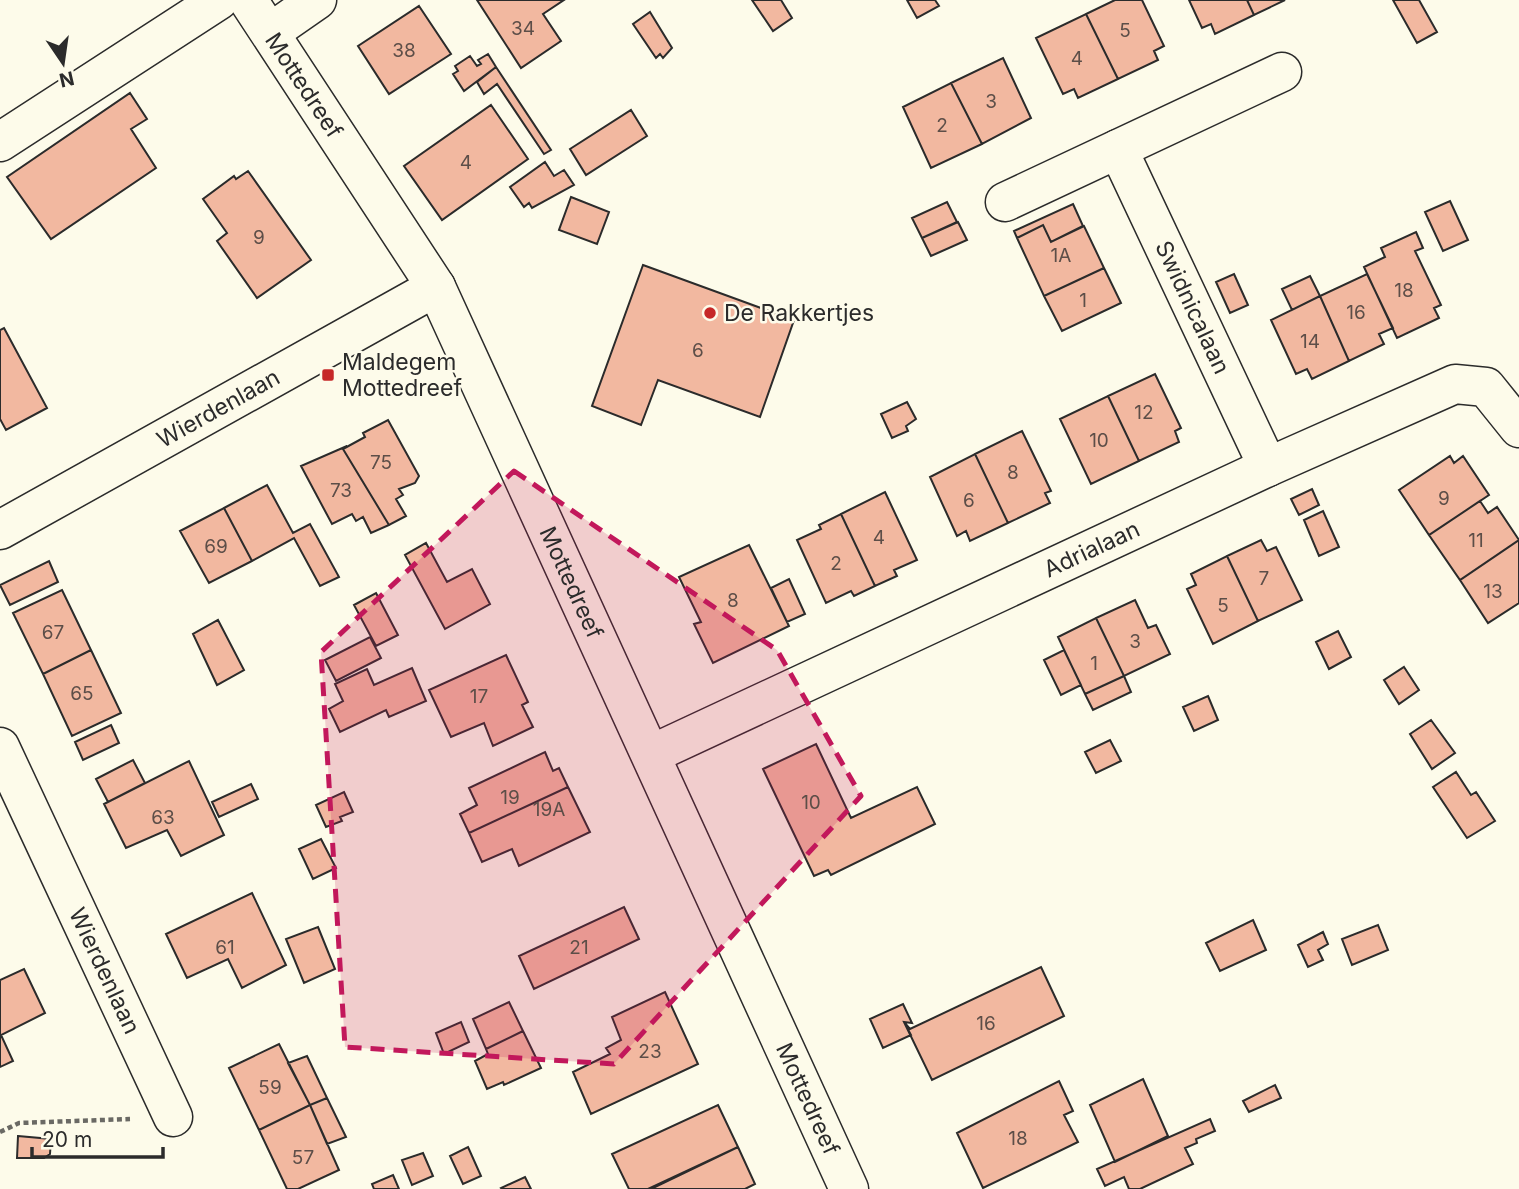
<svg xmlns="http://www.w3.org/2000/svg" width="1519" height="1189" font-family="Inter,sans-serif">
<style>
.building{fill:#f2b8a0;stroke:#2b2b2b;stroke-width:2}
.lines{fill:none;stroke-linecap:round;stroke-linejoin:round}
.minor-casing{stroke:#2b2b2b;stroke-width:41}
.path{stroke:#6a6964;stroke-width:4.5;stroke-dasharray:5 3.5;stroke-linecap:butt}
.minor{stroke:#fdfbea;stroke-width:38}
.marked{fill:#c2185b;fill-opacity:0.2;stroke:#c2185b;stroke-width:5;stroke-dasharray:14 9;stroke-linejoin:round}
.poi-dot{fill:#c62828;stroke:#fdfbea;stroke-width:2.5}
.labels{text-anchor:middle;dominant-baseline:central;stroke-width:5;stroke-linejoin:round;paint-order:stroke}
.number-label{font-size:19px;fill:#5d4e48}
.street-label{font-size:23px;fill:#2b2b2b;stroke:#fdfbea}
.poi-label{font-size:23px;fill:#2b2b2b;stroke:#fdfbea;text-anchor:start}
</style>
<rect width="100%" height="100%" fill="#fdfbea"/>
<!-- building -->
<path class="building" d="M477,0H564L543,14L561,41L521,68Z
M752,0H781L792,18L773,31Z
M907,0H935L939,6L917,18Z
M1115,0H1142L1164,46L1154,51L1158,60L1118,79L1086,14Z
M1189,0H1247L1254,15L1215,34L1211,24L1202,28Z
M1247,0H1285L1254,15Z
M1393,0H1419L1437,32L1417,43Z
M419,6L451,54L389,94L358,46Z
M650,12L672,48L663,58L660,54L656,58L633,24Z
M1086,14L1118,79L1078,98L1074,89L1063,94L1036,38Z
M488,54L496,67L464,91L453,74L458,71L455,66L470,56L477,66L481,64L478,60Z
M1003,58L1031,118L982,144L951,83Z
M496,67L551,150L544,154L497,84L484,94L477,82Z
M951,83L982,144L931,168L903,107Z
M130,93L147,119L131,129L156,168L51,239L7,177Z
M491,105L528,159L442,220L404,166Z
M631,110L647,136L586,175L570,149Z
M545,162L554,176L564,170L574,185L532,208L529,203L524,207L510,187Z
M248,171L311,260L257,298L217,241L227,233L203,199L234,176L236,179Z
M571,197L609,212L597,244L559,230Z
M1450,201L1468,240L1443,251L1425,212Z
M947,202L957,222L922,238L912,218Z
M1073,204L1083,226L1051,242L1043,225L1017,238L1014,231Z
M958,222L967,240L931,256L922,238Z
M1043,225L1051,242L1084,226L1104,268L1044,296L1017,238Z
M1416,232L1423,248L1415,251L1441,305L1434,308L1439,318L1397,338L1364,267L1385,257L1381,248Z
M643,265L794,320L760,417L658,380L641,425L592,406Z
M1104,268L1121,303L1062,331L1044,296Z
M1234,274L1248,305L1230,313L1216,282Z
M1367,274L1393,328L1379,334L1384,344L1349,361L1320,296Z
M1310,276L1320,296L1292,310L1282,289Z
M1320,296L1349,361L1312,379L1307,369L1296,374L1271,320Z
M4,328L47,408L6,430L0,419V330Z
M1155,374L1181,428L1175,431L1179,442L1139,461L1108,396Z
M1108,396L1139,461L1091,484L1060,419Z
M907,402L916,419L906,426L908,431L892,438L881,414Z
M388,420L419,476L415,483L399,489L403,495L396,499L406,516L389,525L343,449L365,437L363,433Z
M1022,431L1051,491L1045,493L1050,503L1008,523L975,454Z
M347,446L343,449L389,525L371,533L363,517L356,521L352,514L332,524L301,466Z
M975,454L1008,523L970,541L966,531L957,536L930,477Z
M1450,456L1454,463L1463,456L1489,495L1429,535L1399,490Z
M267,485L293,533L310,524L339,577L320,586L294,538L252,561L224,508Z
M1312,489L1319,505L1299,515L1291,499Z
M885,492L917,560L894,570L897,576L875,586L841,514Z
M1480,501L1488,513L1497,507L1519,540L1460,580L1429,535Z
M224,508L252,561L209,583L180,531Z
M1323,511L1339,547L1319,556L1304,520Z
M841,514L875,586L854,596L851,591L826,603L797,540L821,529L819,525Z
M1261,540L1267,551L1276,547L1302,600L1258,621L1227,556Z
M1519,540V603L1488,623L1460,580Z
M426,543L447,582L472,569L490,604L445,629L405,555Z
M749,545L789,626L713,663L694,624L701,622L679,577Z
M1227,556L1258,621L1213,644L1187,589L1196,585L1191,574Z
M49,561L58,582L10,605L0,585Z
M789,579L805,614L787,622L771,588Z
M62,590L91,650L43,674L13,613Z
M376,593L398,635L376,646L354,605Z
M1135,600L1148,628L1156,625L1170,654L1124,676L1096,618Z
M1096,618L1124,676L1085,694L1058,637Z
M218,620L244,670L217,685L193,634Z
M1338,631L1351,657L1329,669L1316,642Z
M370,637L381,658L336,681L325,660Z
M91,650L121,713L72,736L43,674Z
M1064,650L1081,685L1061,695L1044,660Z
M506,655L528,702L522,705L533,727L493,746L484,723L451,737L429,690Z
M1404,667L1419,690L1399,704L1384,680Z
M412,668L426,701L389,717L386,710L340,732L329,709L343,701L335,684L367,669L374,685Z
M1124,676L1131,692L1093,710L1085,694Z
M1208,696L1218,720L1194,731L1183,707Z
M1431,720L1455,753L1432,769L1410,734Z
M111,725L119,743L83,760L75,742Z
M1110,740L1121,761L1096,773L1085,752Z
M816,744L851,818L917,787L935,824L831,875L828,870L814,876L763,769Z
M545,752L553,771L559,768L568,787L469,833L460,814L477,805L469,788Z
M133,760L145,783L108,802L96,779Z
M189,761L224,835L181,856L167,830L126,848L104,804Z
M1456,772L1471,795L1476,792L1495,821L1467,838L1433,787Z
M251,784L258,799L219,817L212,802Z
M568,787L590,832L519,866L512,849L482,862L469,833Z
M344,792L353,812L340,817L342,821L326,827L316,805Z
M321,839L336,868L313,879L299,849Z
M252,893L286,965L242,988L228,959L187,978L166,934Z
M624,907L639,939L534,989L519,956Z
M1253,920L1266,950L1220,971L1206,943Z
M1378,925L1388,950L1352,965L1342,939Z
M318,927L335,969L304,983L286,939Z
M1323,932L1328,944L1318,950L1323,960L1308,967L1298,945Z
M1041,967L1064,1016L932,1080L904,1022L910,1029Z
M24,969L45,1013L1,1035L13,1061L0,1067V980Z
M665,992L698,1064L591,1114L573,1072L610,1054L606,1048L621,1040L612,1017Z
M509,1002L523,1031L486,1049L473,1019Z
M903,1004L912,1023L904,1022L911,1035L883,1048L870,1019Z
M461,1022L469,1042L444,1054L436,1033Z
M523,1031L541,1068L504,1085L503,1082L487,1089L475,1061L488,1054L486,1049Z
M279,1044L310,1105L259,1130L229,1068Z
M307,1056L327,1098L310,1105L288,1063Z
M1143,1079L1168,1136L1115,1162L1090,1105Z
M1059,1081L1073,1111L1064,1115L1078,1142L983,1188L957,1133Z
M1275,1085L1281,1098L1249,1112L1243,1101Z
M327,1098L346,1137L327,1144L310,1105Z
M310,1105L339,1170L298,1189H287L259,1130Z
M718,1105L738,1147L648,1189H629L612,1154Z
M1210,1119L1215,1131L1196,1139L1197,1143L1185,1148L1193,1164L1140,1189H1129L1124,1177L1105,1186L1097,1169Z
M18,1136L51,1139L50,1154L44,1158H17Z
M468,1147L481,1176L463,1184L450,1156Z
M738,1147L755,1184L745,1189H651Z
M423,1153L433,1176L412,1185L402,1160Z
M393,1175L399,1189H374L372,1184Z
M525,1177L531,1189H502L501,1188Z"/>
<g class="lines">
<defs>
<g id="minor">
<path id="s1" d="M248,0L436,287L849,1189"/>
<path d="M271,32L317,0"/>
<path d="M0,142L219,0"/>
<path id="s2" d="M1118,149L1268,467"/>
<path d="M1005,202L1282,72"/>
<path id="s3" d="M0,530L436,287"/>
<path id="s4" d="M0,747L173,1117"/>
<path id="s5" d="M652,754L1268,467L1455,384L1486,387L1519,428"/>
</g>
</defs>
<!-- minor casing -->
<use href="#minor" class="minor-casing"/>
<!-- path -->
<path class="path" d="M0,1132L19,1123L130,1119"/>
<!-- minor -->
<use href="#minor" class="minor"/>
</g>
<!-- marked area -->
<path class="marked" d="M514,471L777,650L861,796L614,1064L345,1047L321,652Z"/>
<!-- markers -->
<g class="poi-dot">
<circle cx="710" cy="313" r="7"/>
<rect x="321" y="368" width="14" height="14" rx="3.5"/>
</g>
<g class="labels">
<!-- number labels -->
<g class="number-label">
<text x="523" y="28">34</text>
<text x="1125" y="30">5</text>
<text x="404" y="50">38</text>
<text x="1077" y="58">4</text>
<text x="991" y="101">3</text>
<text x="942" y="125">2</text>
<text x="466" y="162">4</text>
<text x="259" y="237">9</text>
<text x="1061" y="255">1A</text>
<text x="1404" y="290">18</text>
<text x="1083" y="300">1</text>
<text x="1356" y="312">16</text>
<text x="1310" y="341">14</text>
<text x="698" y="350">6</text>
<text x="1144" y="412">12</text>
<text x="1099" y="440">10</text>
<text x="381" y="462">75</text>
<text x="1013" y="472">8</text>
<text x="341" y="490">73</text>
<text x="1444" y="498">9</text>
<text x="969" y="500">6</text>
<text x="879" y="537">4</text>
<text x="1476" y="540">11</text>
<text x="216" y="546">69</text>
<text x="836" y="563">2</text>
<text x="1264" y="578">7</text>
<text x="1493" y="591">13</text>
<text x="733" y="600">8</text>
<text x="1223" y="605">5</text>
<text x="53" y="632">67</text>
<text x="1135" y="641">3</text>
<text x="1094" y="663">1</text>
<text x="82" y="693">65</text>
<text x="479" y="696">17</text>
<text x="510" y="797">19</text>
<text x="811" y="802">10</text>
<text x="549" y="809">19A</text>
<text x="163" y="817">63</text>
<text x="225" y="947">61</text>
<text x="579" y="947">21</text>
<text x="986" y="1023">16</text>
<text x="650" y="1051">23</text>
<text x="270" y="1087">59</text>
<text x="1018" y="1138">18</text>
<text x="303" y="1157">57</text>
</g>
<!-- street labels -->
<g class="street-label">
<text stroke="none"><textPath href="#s1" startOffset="102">Mottedreef</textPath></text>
<text stroke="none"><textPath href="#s2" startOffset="175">Swidnicalaan</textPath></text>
<text stroke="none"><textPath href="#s3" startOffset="250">Wierdenlaan</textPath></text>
<text stroke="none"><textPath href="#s5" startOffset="485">Adrialaan</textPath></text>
<text stroke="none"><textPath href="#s1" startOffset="668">Mottedreef</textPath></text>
<text stroke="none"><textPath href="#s4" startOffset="247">Wierdenlaan</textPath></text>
<text stroke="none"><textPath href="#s1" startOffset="1236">Mottedreef</textPath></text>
</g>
<!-- poi labels -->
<g class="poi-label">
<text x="724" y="313">De Rakkertjes</text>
<text x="342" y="362">Maldegem<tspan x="342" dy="26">Mottedreef</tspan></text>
</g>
</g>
<!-- north arrow -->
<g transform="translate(63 63) rotate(167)" stroke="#fdfbea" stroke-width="5" paint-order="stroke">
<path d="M0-5L12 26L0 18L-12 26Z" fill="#2b2b2b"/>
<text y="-10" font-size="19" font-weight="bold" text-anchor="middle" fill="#2b2b2b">N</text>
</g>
<!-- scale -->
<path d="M32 1147v10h131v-10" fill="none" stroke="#2b2b2b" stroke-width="3.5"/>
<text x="42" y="1147" font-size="21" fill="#2b2b2b" stroke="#fdfbea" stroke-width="5" paint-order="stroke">20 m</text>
</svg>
